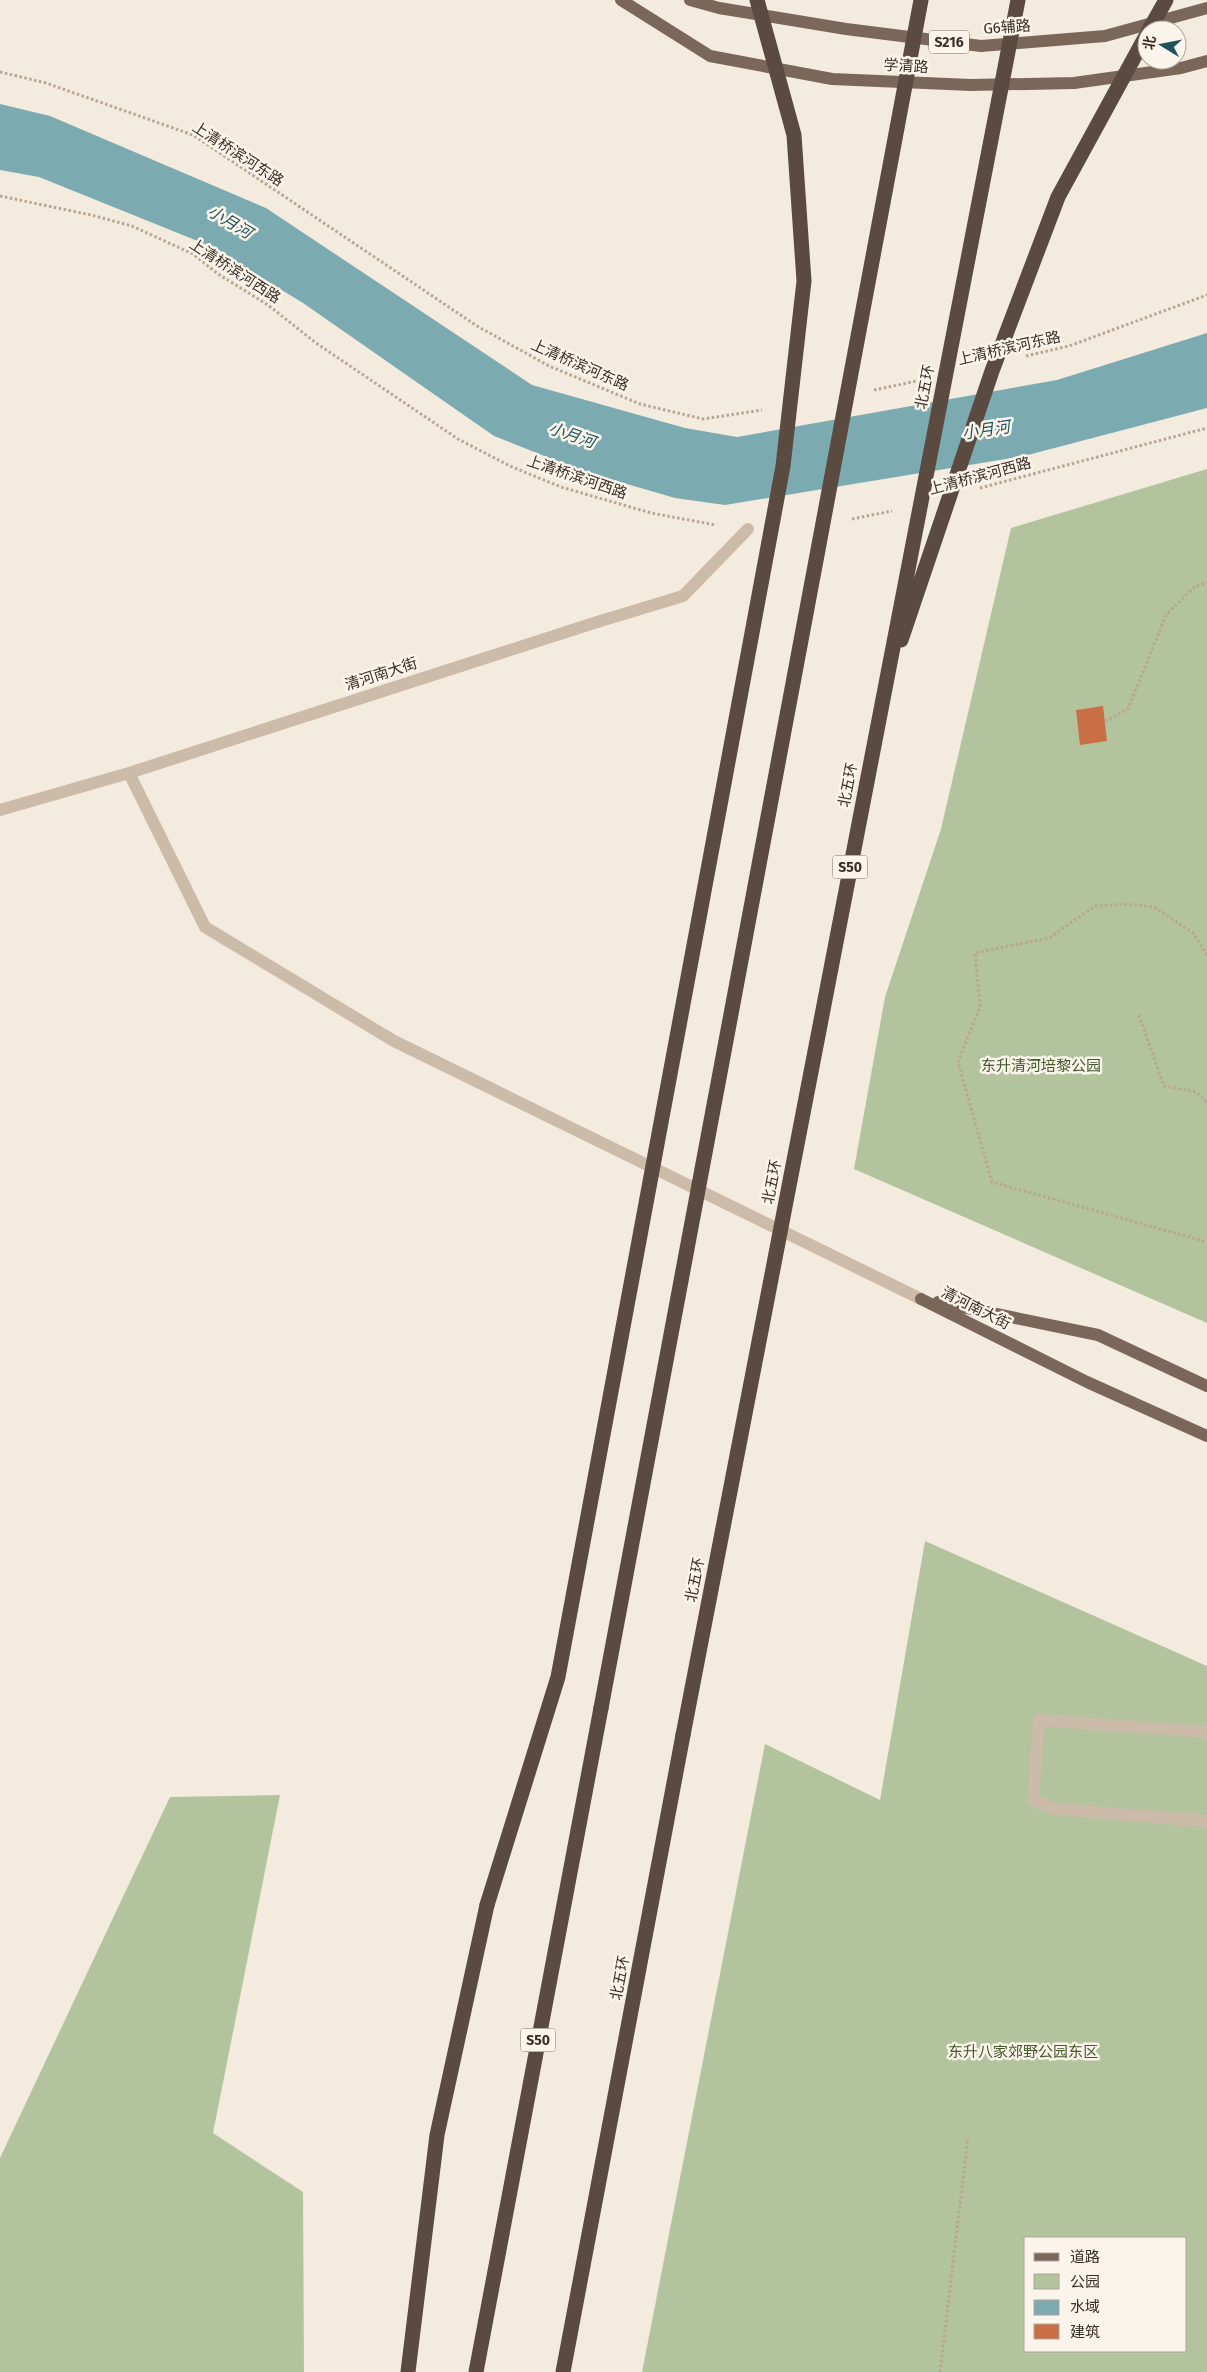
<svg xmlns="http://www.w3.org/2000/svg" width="1207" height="2372" font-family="'Fira Sans','Noto Sans SC',sans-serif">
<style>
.green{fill:#b3c39d;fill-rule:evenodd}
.water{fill:#7babb1}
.building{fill:#c96f45}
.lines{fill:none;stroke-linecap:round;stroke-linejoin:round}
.path{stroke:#b8a693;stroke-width:3;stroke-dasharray:2.5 2.5;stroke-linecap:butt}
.minor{stroke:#ccbba9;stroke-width:12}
.major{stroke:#7b675a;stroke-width:12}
.highway{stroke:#5a4a40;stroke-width:15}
.highway-bridge{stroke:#5a4a40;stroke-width:15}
.labels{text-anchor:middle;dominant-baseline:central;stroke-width:5;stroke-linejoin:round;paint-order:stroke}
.shield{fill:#faf4ea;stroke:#736a63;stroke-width:1}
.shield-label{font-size:14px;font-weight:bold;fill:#392f29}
.street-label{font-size:15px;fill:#392f29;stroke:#faf4ea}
.park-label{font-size:15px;fill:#44582c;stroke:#faf4ea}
.water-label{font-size:16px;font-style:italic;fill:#1d535c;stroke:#faf4ea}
</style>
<rect width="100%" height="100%" fill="#f3ebdd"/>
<!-- green -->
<path class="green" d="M1207,469V1323L854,1169L885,997L941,829L1011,528Z
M925,1541L1207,1666V2372H642L765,1744L880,1800ZM1026,2238H1186V2351H1026Z
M280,1795L213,2133L303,2192L304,2372H0V2158L170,1797Z"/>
<!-- water -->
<path class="water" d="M0,104L50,116L266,208L532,385L685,428L737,437L1057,380L1207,333V408L1024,456L725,505L675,498L582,471L494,436L303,303L210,246L39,177L0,170Z"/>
<!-- building -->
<path class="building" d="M1103,706L1107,741L1080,745L1076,710Z"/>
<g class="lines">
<!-- path -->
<path class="path" d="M0,72L46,83L193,135L477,326L549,366L640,404L703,419L762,410
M0,196L91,215L132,226L193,254L218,274L268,305L316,343L458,439L510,466L561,487L651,513L716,525
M1026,356L1069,346L1207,295
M874,390L917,381
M980,488L1207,428
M852,519L892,511
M1105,721L1128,709L1166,615L1195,586L1207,583
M1207,955L1193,933L1154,907L1126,904L1095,906L1049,938L975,953L980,1007L958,1062L992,1182L1207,1242
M1139,1015L1164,1086L1196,1092L1207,1102
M940,2372L968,2138"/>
<!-- minor -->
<path class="minor" d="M129,773L205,927L394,1041L921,1299
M0,810L129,773L594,623L683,596L748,529
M1207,1732L1039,1720L1033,1800L1055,1809L1207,1821"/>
<!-- major -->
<path class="major" d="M621,0L710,56L832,79L971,85L1074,83L1181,68L1207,61
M690,0L719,8L846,29L981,46L1105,36L1207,8
M921,1299L1087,1382L1207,1436
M938,1302L1098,1335L1207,1386"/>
<!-- highway -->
<path class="highway" d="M408,2372L437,2135L487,1905
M476,2372L601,1708
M563,2372L683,1735"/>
<!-- highway-bridge -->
<path class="highway-bridge" d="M1149,30L1166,0
M901,640L992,371L1058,197L1147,34
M601,1708L921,0
M683,1735L1018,0
M487,1905L558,1677L783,466L804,281L794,135L757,0"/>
</g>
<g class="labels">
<!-- shield labels -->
<g class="shield">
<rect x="929" y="30.5" width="40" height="23" rx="4"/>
<rect x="832.5" y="855.5" width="35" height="23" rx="4"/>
<rect x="520.5" y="2028.5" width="35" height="23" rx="4"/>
</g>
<g class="shield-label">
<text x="949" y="42">S216</text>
<text x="850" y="867">S50</text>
<text x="538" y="2040">S50</text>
</g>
<!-- street labels -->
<g class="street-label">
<text transform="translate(1007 27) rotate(-4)">G6辅路</text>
<text transform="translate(906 66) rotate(3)">学清路</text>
<text transform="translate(238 154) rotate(33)">上清桥滨河东路</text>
<text transform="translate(235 271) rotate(33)">上清桥滨河西路</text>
<text transform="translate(1009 348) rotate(-13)">上清桥滨河东路</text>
<text transform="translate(580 365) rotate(24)">上清桥滨河东路</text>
<text transform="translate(925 387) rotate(-79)">北五环</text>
<text transform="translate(980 476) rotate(-15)">上清桥滨河西路</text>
<text transform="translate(577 477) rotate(19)">上清桥滨河西路</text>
<text transform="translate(381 674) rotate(-18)">清河南大街</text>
<text transform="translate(848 785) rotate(-79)">北五环</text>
<text transform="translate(772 1182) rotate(-79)">北五环</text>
<text transform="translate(976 1308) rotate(27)">清河南大街</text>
<text transform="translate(695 1580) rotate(-79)">北五环</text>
<text transform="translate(620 1978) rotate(-79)">北五环</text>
</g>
<!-- park labels -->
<g class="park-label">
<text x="1041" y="1066">东升清河培黎公园</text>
<text x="1023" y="2052">东升八家郊野公园东区</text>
</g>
<!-- water labels -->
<g class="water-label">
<text transform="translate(230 222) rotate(31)">小月河</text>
<text transform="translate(986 430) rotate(-8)">小月河</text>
<text transform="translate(572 435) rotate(19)">小月河</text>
</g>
</g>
<!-- legend -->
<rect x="1024" y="2237" width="162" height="115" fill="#faf4ea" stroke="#ada59d"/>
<rect x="1034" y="2253" width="25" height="8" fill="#7b675a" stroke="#ada59d"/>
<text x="1070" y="2262" font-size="15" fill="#392f29">道路</text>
<rect x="1034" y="2274" width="25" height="15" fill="#b3c39d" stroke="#ada59d"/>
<text x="1070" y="2287" font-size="15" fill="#392f29">公园</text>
<rect x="1034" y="2300" width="25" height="15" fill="#7babb1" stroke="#ada59d"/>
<text x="1070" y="2312" font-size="15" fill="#392f29">水域</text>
<rect x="1034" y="2324" width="25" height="15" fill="#c96f45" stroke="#ada59d"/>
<text x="1070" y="2337" font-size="15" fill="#392f29">建筑</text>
<!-- north arrow -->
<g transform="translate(1162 45) rotate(280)"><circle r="24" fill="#faf4ea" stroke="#ada59d"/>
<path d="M0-4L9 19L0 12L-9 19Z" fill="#1d535c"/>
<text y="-8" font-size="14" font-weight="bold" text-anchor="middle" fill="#392f29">北</text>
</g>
</svg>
